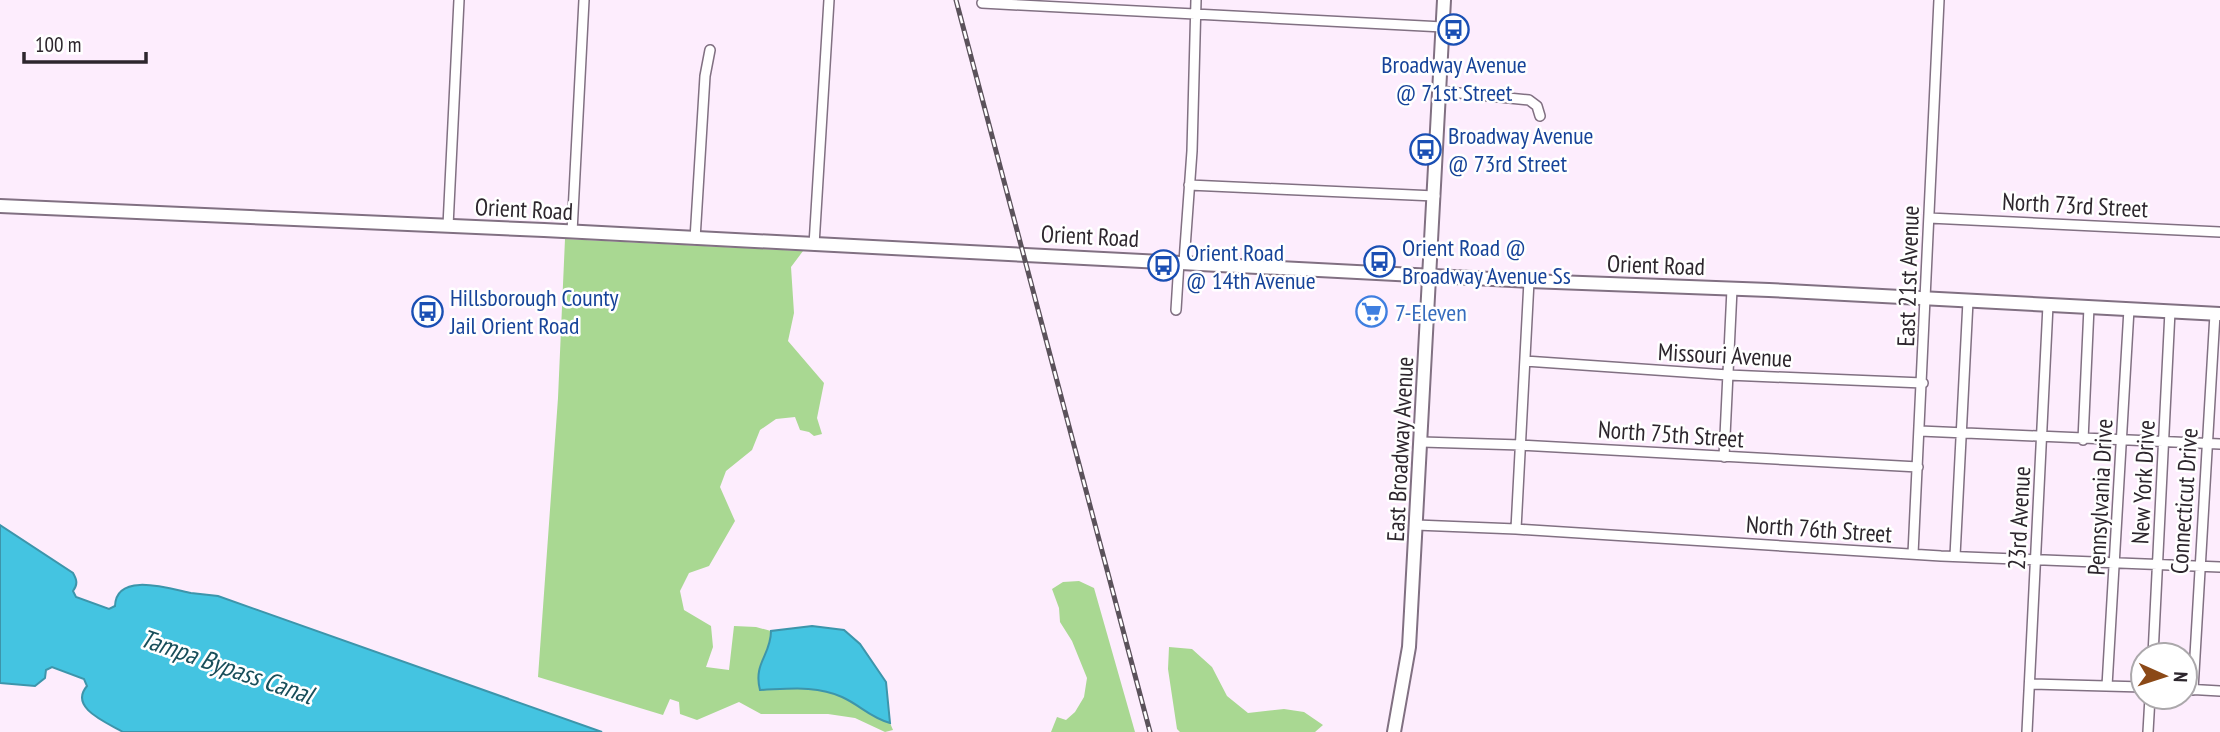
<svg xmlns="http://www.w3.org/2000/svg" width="2220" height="732" font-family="'PT Sans Narrow',sans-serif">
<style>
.green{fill:#a9d892}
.water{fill:#44c4e1;stroke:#3d95ab;stroke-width:2}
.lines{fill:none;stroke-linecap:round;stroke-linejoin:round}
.street-casing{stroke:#817082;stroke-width:12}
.secondary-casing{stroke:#817082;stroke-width:16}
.street{stroke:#fff;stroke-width:9}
.secondary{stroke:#fff;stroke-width:12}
.rail-casing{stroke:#5b525b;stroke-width:5}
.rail{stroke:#fff;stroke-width:2.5;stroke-dasharray:8;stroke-linecap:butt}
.labels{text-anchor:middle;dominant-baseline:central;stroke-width:5;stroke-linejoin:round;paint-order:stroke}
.transit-label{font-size:24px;fill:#164399;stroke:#fff;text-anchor:start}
.street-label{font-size:24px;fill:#2d262d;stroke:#fff}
.shop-label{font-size:24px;fill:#366cbe;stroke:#fff;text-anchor:start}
.water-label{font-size:26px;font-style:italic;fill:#184e5a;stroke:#fff}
</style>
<rect width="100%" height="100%" fill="#fdedfd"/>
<!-- green -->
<path class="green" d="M565,239L803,251L791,267L794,313L788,341L824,383L817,418L822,434L814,436L809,432L800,430L795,417L776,419L760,430L752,450L726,471L720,487L735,521L709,566L689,573L680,591L684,610L711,626L713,647L706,667L729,670L734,626L756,627L771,631C771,655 753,663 760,690C788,689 816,685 842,697C860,705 869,717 890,723L893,730L885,732L855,718L828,714H761L739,702L697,720L680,714L679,702L670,699L663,715L538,677L558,398Z
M1079,581L1094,588L1135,732H1051L1057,717L1066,720L1075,712L1084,697L1087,678L1072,641L1060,622L1059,608L1052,589L1063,582Z
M1169,647L1192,649L1212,667L1227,696L1248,713L1284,709L1304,712L1323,725L1315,732H1180L1177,729L1168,669Z"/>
<!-- water -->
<path class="water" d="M0,525L73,573C77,580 78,584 73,591L76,597L109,609L115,606C116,571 171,589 191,593C200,594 209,595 218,596L602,732H123C108,723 68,708 87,686L84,679L52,667L46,670L45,678L35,686L0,683Z
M812,626L844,630L860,644L886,682L890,723C869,717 860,705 842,697C816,685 788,689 760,690C753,663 771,655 771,631Z"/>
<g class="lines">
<defs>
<path id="street" d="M982,3L1443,27
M1439,91L1529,100L1537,106L1540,116
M1189,185L1435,196
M1929,218L2220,232
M448,226L459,0
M572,232L584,0
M695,239L705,76L710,50
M814,245L829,0
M1184,262L1192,151L1196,0
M1176,310L1179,262
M1525,361L1728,375L1923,383
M1920,431L2220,444
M2083,440L2089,307
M1422,442L1521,445L1918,467
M1724,457L1732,289
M1416,525L1516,529L1941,556L2220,567
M1516,529L1529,281
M1913,554L1939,0
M1955,556L1968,301
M2153,655L2170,311
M2030,684L2143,687
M2107,686L2129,309
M2185,689L2220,691
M2193,690L2215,314
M2027,732L2048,305
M2148,732L2150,697"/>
<path id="secondary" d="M0,206L544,230L1529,281L1769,290L2220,314
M1394,732L1409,647L1411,611L1444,0"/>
</defs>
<!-- street casing -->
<use href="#street" class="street-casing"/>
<!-- secondary casing -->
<use href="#secondary" class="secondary-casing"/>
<!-- street -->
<use href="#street" class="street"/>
<!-- secondary -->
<use href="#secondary" class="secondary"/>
<defs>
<path id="rail" d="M956,0L1150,732"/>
</defs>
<!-- rail casing -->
<use href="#rail" class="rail-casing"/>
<!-- rail -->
<use href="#rail" class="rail"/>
</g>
<!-- icons -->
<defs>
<symbol id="bus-ring" viewBox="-11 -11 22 22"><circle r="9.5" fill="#fff" stroke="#1a4fb4" stroke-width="1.5"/><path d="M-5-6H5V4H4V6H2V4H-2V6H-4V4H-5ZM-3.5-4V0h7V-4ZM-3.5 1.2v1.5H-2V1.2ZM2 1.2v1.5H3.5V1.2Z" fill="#1a4fb4"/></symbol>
<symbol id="supermarket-ring" viewBox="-11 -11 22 22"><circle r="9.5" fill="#fff" stroke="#3f7fe0" stroke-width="1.5"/><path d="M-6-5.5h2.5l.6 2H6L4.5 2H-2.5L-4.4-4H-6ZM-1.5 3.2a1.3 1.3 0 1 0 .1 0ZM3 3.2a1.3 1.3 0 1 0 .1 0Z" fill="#3f7fe0"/></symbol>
</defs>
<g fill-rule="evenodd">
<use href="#bus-ring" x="1436" y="12" width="35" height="35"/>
<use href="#bus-ring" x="1408" y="132" width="35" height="35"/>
<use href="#bus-ring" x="1362" y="244" width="35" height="35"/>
<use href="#bus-ring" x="1146" y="248" width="35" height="35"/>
<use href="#bus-ring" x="410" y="294" width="35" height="35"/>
<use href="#supermarket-ring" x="1354" y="294" width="35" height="35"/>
</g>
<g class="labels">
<!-- transit labels -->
<g class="transit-label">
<text x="1454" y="64" text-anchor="middle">Broadway Avenue<tspan x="1454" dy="28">@ 71st Street</tspan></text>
<text x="1448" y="135">Broadway Avenue<tspan x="1448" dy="28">@ 73rd Street</tspan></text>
<text x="1402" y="247">Orient Road @<tspan x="1402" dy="28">Broadway Avenue Ss</tspan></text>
<text x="1186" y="252">Orient Road<tspan x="1186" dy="28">@ 14th Avenue</tspan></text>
<text x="450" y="297">Hillsborough County<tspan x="450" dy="28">Jail Orient Road</tspan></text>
</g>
<!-- street labels -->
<g class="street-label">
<text transform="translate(2075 205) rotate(3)">North 73rd Street</text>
<text transform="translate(524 209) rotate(3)">Orient Road</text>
<text transform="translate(1090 236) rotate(3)">Orient Road</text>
<text transform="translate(1656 265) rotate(2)">Orient Road</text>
<text transform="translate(1908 276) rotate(-88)">East 21st Avenue</text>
<text transform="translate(1725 355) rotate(3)">Missouri Avenue</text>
<text transform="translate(1671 434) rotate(4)">North 75th Street</text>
<text transform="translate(1400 449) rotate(-87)">East Broadway Avenue</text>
<text transform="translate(2143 482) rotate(-87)">New York Drive</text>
<text transform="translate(2100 497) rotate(-87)">Pennsylvania Drive</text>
<text transform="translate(2184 501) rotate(-86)">Connecticut Drive</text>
<text transform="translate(2019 518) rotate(-87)">23rd Avenue</text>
<text transform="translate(1819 529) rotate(4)">North 76th Street</text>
</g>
<!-- shop labels -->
<g class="shop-label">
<text x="1395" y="312">7-Eleven</text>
</g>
<!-- water labels -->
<g class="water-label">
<text transform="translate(227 666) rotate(19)">Tampa Bypass Canal</text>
</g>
</g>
<!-- north arrow -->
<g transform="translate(2164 676) rotate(93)"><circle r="33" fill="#ffffff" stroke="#aba8ab" stroke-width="2"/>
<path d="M0-5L12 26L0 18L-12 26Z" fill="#8b4917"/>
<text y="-10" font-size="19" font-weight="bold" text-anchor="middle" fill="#2d262d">N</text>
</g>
<!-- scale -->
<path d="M24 52v10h122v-10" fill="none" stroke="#2d262d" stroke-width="3.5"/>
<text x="35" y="52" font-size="21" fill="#2d262d" stroke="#ffffff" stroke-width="5" paint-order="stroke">100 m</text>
</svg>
